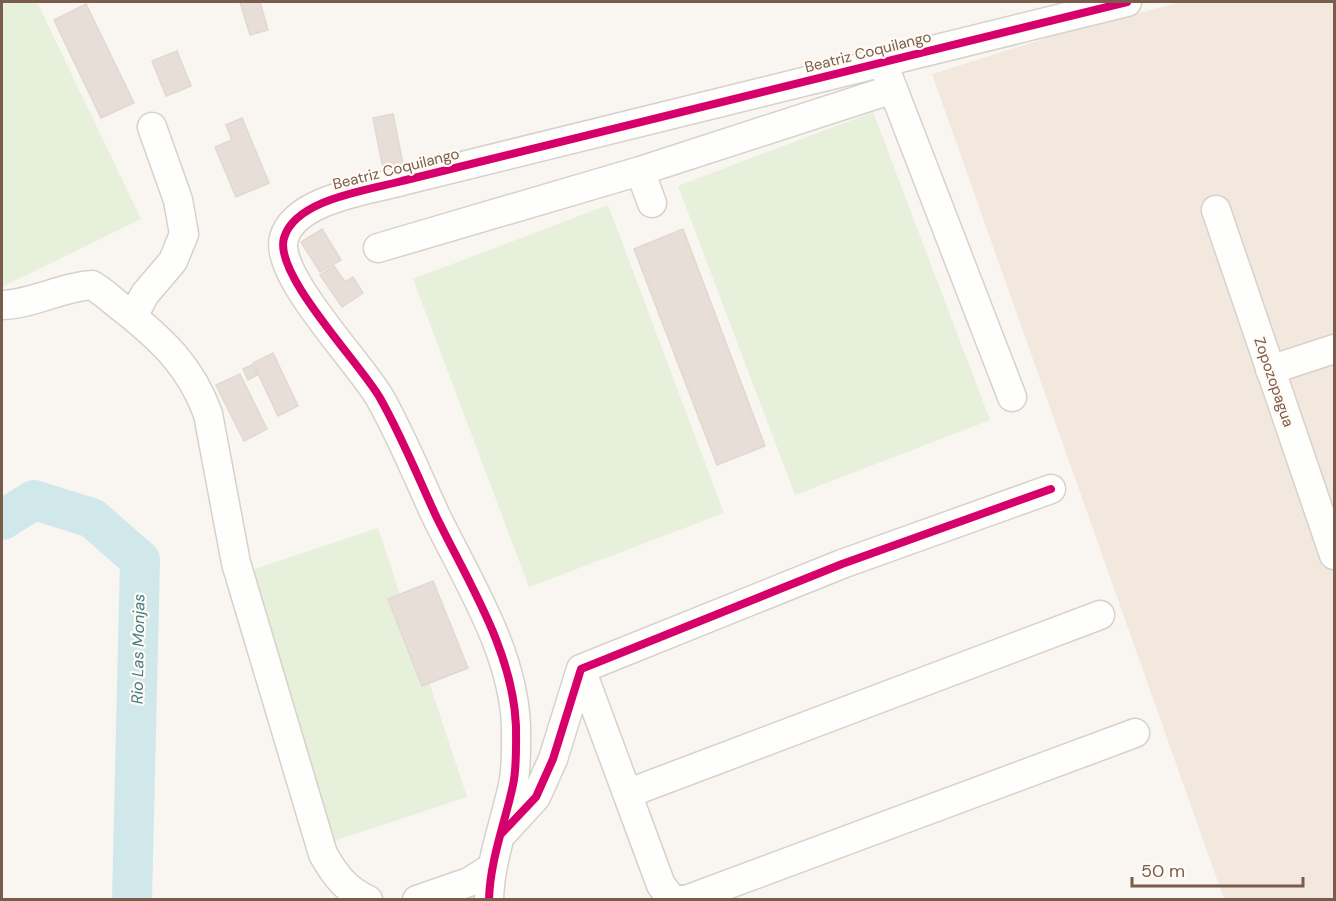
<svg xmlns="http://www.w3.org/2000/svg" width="1336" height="901" font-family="'DM Sans',sans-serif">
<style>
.residential{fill:#f2e8de}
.green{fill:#e7f0db}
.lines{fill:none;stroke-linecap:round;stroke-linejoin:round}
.river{stroke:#d0e8ea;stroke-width:40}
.building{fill:#e6ded7;stroke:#e2d8d2;stroke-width:1.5}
.minor-casing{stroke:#d7d1cb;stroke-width:31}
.minor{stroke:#fefefd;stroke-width:28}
.cycleway-casing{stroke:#fffaf3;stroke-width:11}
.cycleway{stroke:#d6006c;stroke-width:8}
.labels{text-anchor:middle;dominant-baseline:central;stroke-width:4.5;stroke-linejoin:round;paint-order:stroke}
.street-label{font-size:15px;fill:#7a5c4d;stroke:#fffaf3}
.water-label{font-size:16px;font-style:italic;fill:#437c86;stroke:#fffaf3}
</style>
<rect width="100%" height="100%" fill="#f9f5f0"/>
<!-- residential -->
<path class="residential" d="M1182,2H1334V899H1224L932,74L1066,32Z"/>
<!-- green -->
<path class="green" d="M2,2H37L141,219L2,287Z
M873,112L990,420L795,495L678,186Z
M608,205L724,513L529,587L413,279Z
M378,528L467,797L334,841L246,572Z"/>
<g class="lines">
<!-- river -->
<path class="river" d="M2,520L34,500L92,518L140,560L132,900"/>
</g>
<!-- building -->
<path class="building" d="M240,2H260L268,30L250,35Z
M86,4L134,103L101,118L54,20Z
M177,51L191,86L166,96L152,61Z
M393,114L403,164L383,168L373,118Z
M242,118L269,183L236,197L215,147L232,140L226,125Z
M322,229L341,260L320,272L301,242Z
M683,229L765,446L717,465L634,249Z
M334,266L345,282L353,277L363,293L342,307L320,275Z
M273,353L298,406L278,416L253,363Z
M252,365L257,375L248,380L243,369Z
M240,374L267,429L244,441L216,385Z
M433,581L468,668L422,686L388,599Z"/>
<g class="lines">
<defs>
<path id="minor" d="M883,63L1012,397
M652,203L640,171L893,89
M1216,210L1334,555
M378,248L640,171
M2,305C34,304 61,287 92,285C105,293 114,302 126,311C163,341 191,367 208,414L236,563L323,854C335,875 345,889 368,900
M133,316L145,294L173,261L184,234L178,200L152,127
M1270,370L1334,349
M581,669L661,885L671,898L685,900
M629,793L1100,615
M503,833L536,797L553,759L581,669L842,564L1051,489
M417,900L469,882L491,868
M489,900C490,860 505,823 513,785C517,767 516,744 516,726C513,651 468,582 436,516C418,477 401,435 380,398C360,363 273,274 284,238C295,199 369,190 402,181L1127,2
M686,900L1135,733"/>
</defs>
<!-- minor casing -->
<use href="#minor" class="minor-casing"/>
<!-- minor -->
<use href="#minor" class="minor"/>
<defs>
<path id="cycleway" d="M501,834L536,797L553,759L581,669L842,564L1051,489
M489,900C490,860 505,823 513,785C517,767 516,744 516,726C513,651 468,582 436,516C418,477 401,435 380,398C360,363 273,274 284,238C295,199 369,190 402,181L1127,2"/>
</defs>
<!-- cycleway casing -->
<use href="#cycleway" class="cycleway-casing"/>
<!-- cycleway -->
<use href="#cycleway" class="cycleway"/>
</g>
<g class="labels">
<!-- street labels -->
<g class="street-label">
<text transform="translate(868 52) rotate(-14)">Beatriz Coquilango</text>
<text transform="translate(396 169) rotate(-14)">Beatriz Coquilango</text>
<text transform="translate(1274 382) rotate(71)">Zopozopagua</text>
</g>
<!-- water labels -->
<g class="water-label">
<text transform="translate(138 649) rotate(-89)">Rio Las Monjas</text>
</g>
</g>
<!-- border -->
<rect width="1336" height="901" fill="none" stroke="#7a5c4d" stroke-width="6"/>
<!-- scale -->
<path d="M1132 877v9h171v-9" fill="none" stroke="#7a5c4d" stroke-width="3"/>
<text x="1141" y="877" font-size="18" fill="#7a5c4d" stroke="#fffaf3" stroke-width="4.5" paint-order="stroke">50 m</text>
</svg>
